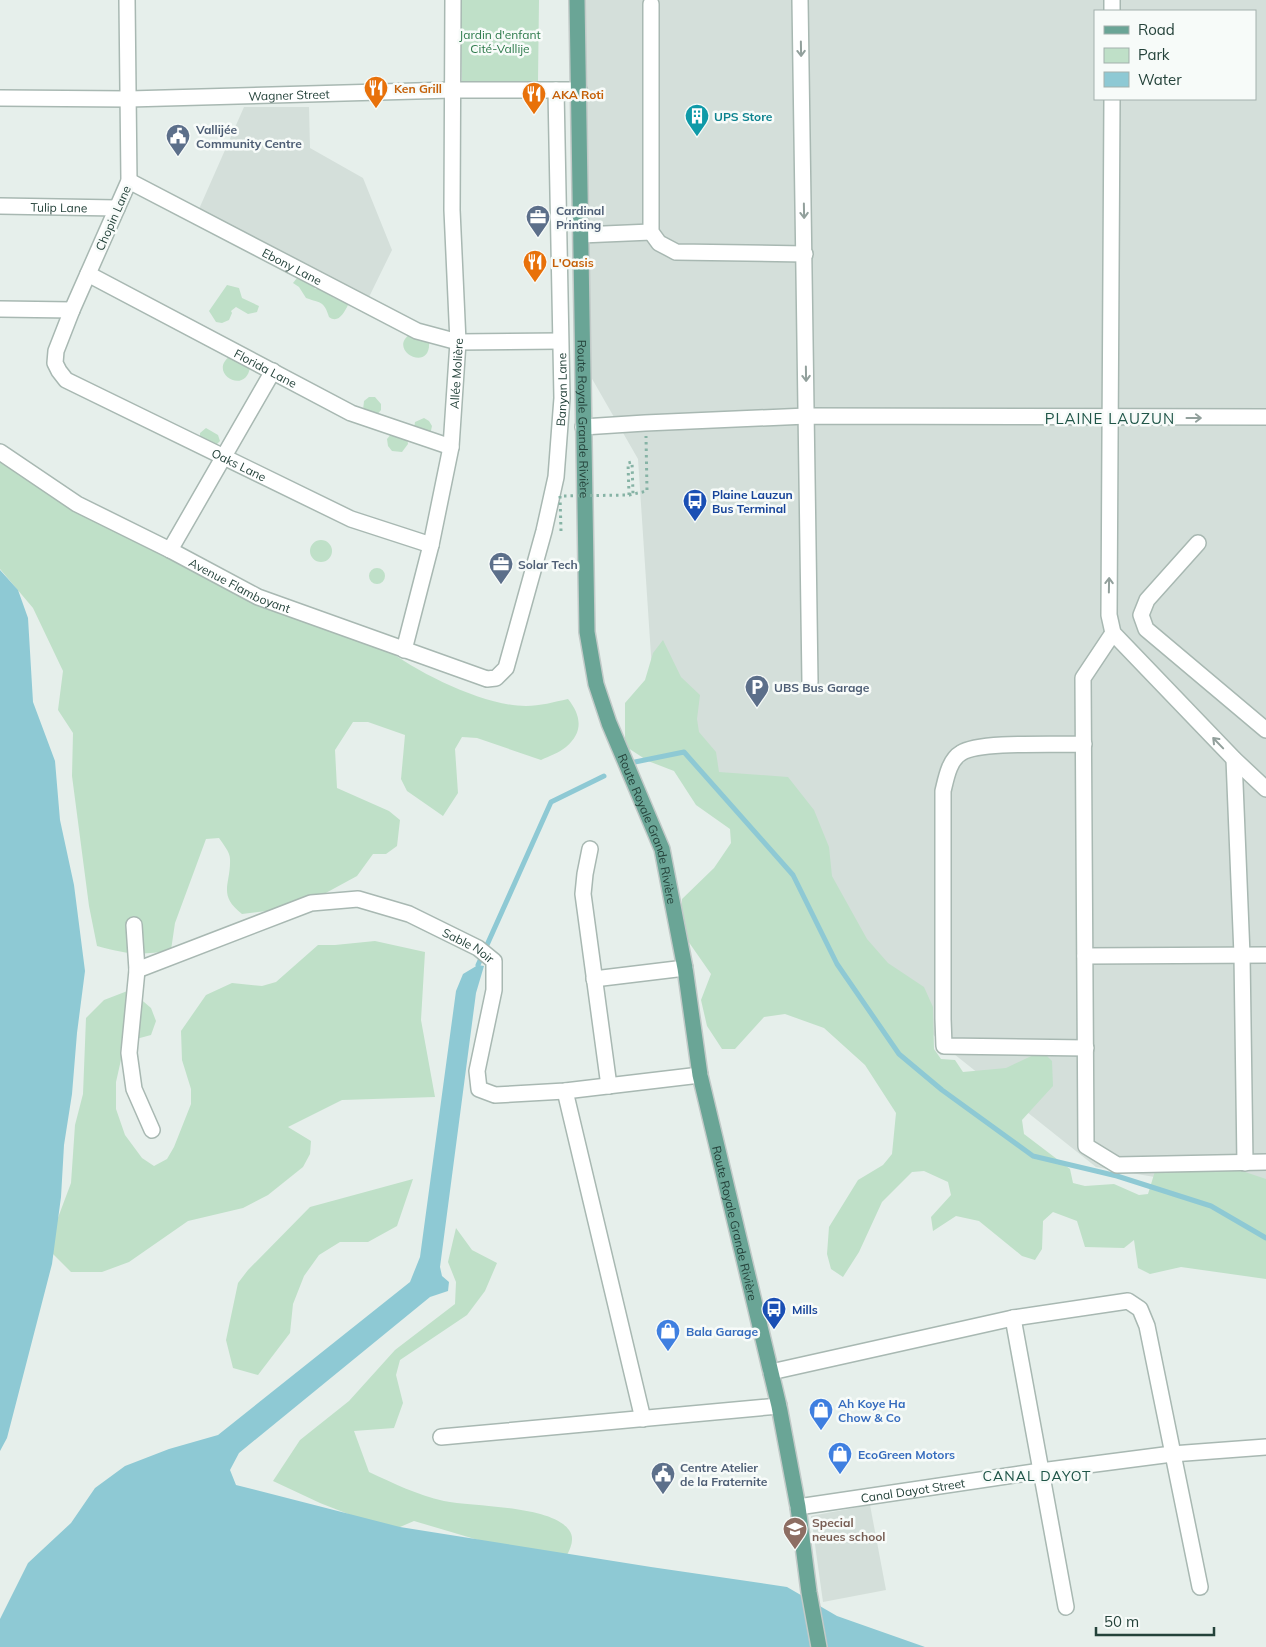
<svg xmlns="http://www.w3.org/2000/svg" width="1266" height="1647" font-family="Mulish,sans-serif">
<style>
.built{fill:#d4dfda;fill-rule:evenodd}
.green{fill:#bfe0c8}
.water{fill:#8ec9d4}
.lines{fill:none;stroke-linecap:round;stroke-linejoin:round}
.stream{stroke:#8ec9d4;stroke-width:5}
.minor-casing{stroke:#a8b8b2;stroke-width:18}
.major-casing{stroke:#c2cac8;stroke-width:18}
.path{stroke:#86b3a5;stroke-width:3;stroke-dasharray:2.5 4;stroke-linecap:butt}
.minor{stroke:#fff;stroke-width:15}
.major{stroke:#6aa596;stroke-width:15}
.path-bridge{stroke:#86b3a5;stroke-width:3;stroke-dasharray:2.5 4;stroke-linecap:butt}
.oneway{stroke:#92a09c}
.labels{text-anchor:middle;dominant-baseline:central;stroke-width:5;stroke-linejoin:round;paint-order:stroke}
.park-label{font-size:12px;fill:#2d7a4b;stroke:#f7fbf9}
.food-label{font-size:12px;font-weight:bold;fill:#c56008;stroke:#f7fbf9;text-anchor:start}
.street-label{font-size:12px;fill:#24423a;stroke:#f7fbf9}
.culture-label{font-size:12px;font-weight:bold;fill:#0d838f;stroke:#f7fbf9;text-anchor:start}
.service-label{font-size:12px;font-weight:bold;fill:#4e5e75;stroke:#f7fbf9;text-anchor:start}
.transit-label{font-size:12px;font-weight:bold;fill:#164399;stroke:#f7fbf9;text-anchor:start}
.shop-label{font-size:12px;font-weight:bold;fill:#366cbe;stroke:#f7fbf9;text-anchor:start}
.education-label{font-size:12px;font-weight:bold;fill:#785e54;stroke:#f7fbf9;text-anchor:start}
.neighbourhood-label{font-size:14px;letter-spacing:1px;fill:#1f5548;stroke:#f7fbf9}
.quarter-label{font-size:15px;letter-spacing:1px;fill:#1f5548;stroke:#f7fbf9}
</style>
<rect width="100%" height="100%" fill="#e6efeb"/>
<!-- built -->
<path class="built" d="M585,0H1266V1196L1096,1167L944,1046L657,746L638,459L587,370ZM1095,11H1255V99H1095Z
M244,107H309L310,148L363,178L392,250L369,297L199,209Z
M870,1505L886,1590L823,1602L811,1516Z"/>
<!-- green -->
<path class="green" d="M460,0H539L538,81H462Z
M297,278L312,284L315,289L323,288L334,298L344,299L348,305C344,313 338,324 329,317C324,300 319,303 306,298L299,287L293,283Z
M227,285L239,288L242,298L259,306L257,312L248,314L236,307L231,311L232,313L229,320L222,323L216,322L209,311Z
M412,333L429,341C432,375 384,349 412,333Z
M230,356L250,367C246,396 207,373 230,356Z
M369,397H375L381,404V410L377,415L363,410L364,401Z
M424,418L429,421L432,426L430,435L414,428L415,422Z
M206,428L218,435L220,441L215,446L200,438V433Z
M392,433L407,437L408,444L402,452L392,451L388,446L387,439Z
M0,456L77,508L385,648C418,673 484,706 526,706C540,706 554,702 568,699C581,715 584,732 566,747C559,753 549,756 541,760L477,738L462,737L455,749L458,793L443,816L407,791L401,779L405,735L368,722H353L335,750L337,788L389,811L400,820L397,846L386,854H373L357,876L300,907L242,914C217,894 231,885 230,859C230,852 223,844 219,838L206,839L175,923L171,950C139,956 127,954 97,946L89,906L72,776L73,733L58,710L63,671L33,608L0,569Z
M310 551a11 11 0 1 1 22 0a11 11 0 1 1-22 0Z
M369 576a8 8 0 1 1 16 0a8 8 0 1 1-16 0Z
M663,640L681,677L700,695L697,719L699,732L716,752L719,772L788,777L814,810L829,847L832,876L867,939L888,963L924,987L933,1007L934,1049L941,1059L955,1060L963,1072L1006,1068L1042,1051L1052,1061L1053,1086L1022,1120L1024,1134L1070,1169L1073,1183L1085,1186L1114,1184L1139,1195L1148,1194L1156,1168L1242,1171L1266,1179V1279L1181,1267L1150,1274L1138,1268L1134,1240L1124,1248L1085,1247L1077,1221L1053,1212L1043,1221L1042,1249L1035,1260L1022,1256L979,1221L956,1216L933,1231L931,1217L951,1195L948,1182L924,1171L912,1172L882,1202L859,1252L843,1277L831,1269L827,1254L829,1227L858,1180L883,1165L892,1154L896,1113L865,1065L824,1028L785,1014L764,1017L735,1049H722L707,1026L701,1000L711,974L688,941L681,914L682,899L714,868L731,843L730,829L696,805L674,771L648,761L625,746V703L645,680L653,653Z
M375,941L425,952L421,1020L435,1097L342,1100L288,1127L311,1141L310,1154L303,1167L268,1195L243,1208L188,1221L129,1262L102,1272H71L51,1252L50,1239L71,1183L75,1125L83,1094L86,1018L104,1000L130,990L151,1008L156,1021L151,1035L125,1042L116,1082V1109L125,1135L142,1158L154,1166L167,1159L174,1147L191,1104V1089L182,1060L181,1031L206,995L232,983L262,986L276,982L318,945H335Z
M413,1179L397,1226L368,1242H340L319,1255L304,1276L293,1304L290,1333L258,1375L233,1368L226,1340L238,1283L248,1270L310,1207Z
M456,1228L472,1250L497,1263L485,1291L467,1315L400,1360L396,1375L403,1403L394,1428L354,1431L369,1472C393,1483 417,1495 444,1501C473,1507 551,1505 569,1530C575,1538 571,1547 567,1555L485,1542L414,1521L400,1527L384,1528L320,1503L273,1481L300,1440L349,1401L395,1350L455,1304L456,1282L448,1262Z"/>
<!-- water -->
<path class="water" d="M0,570L18,590L28,618L33,702L55,761L60,820L74,885L85,971L77,1033L72,1094L64,1145L61,1197L52,1264L7,1438L0,1451Z
M478,965L484,966L476,993L440,1267L442,1276L449,1282L448,1291L430,1297L239,1453L230,1470L236,1485L400,1527L651,1567L787,1587L837,1616L925,1647H0V1619L28,1563L71,1523L95,1488L125,1466L169,1449L218,1435L410,1282L420,1257L456,991L463,974Z"/>
<g class="lines">
<!-- stream -->
<path class="stream" d="M635,762L684,752L793,875L837,964L899,1054L942,1090L1033,1156L1117,1176L1211,1206L1266,1238
M478,965L551,802L604,776"/>
<defs>
<g id="minor">
<path id="s1" d="M127,0L129,181L72,310L56,351L55,363L59,371L66,380L351,519L431,545"/>
<path d="M800,0L810,682"/>
<path d="M651,4V232L659,243L676,252L805,254"/>
<path d="M1112,11V0"/>
<path id="s2" d="M0,98L129,99L452,90H579"/>
<path d="M1112,99L1109,615L1113,633L1234,759L1266,789"/>
<path id="s3" d="M129,181L417,331L458,342L560,341"/>
<path id="s4" d="M0,206L117,208"/>
<path d="M581,235L651,232"/>
<path id="s5" d="M88,274L351,413L451,447"/>
<path d="M0,309L72,310"/>
<path d="M583,427L645,423L807,416L1266,417"/>
<path id="s6" d="M0,452L77,504L170,550L258,597L487,679L496,678L506,668L544,531L556,477L562,398L556,90"/>
<path d="M1198,543L1147,600L1141,615L1146,629L1266,730"/>
<path d="M170,550L273,371"/>
<path d="M1113,633L1083,678L1086,1146L1117,1165L1266,1162"/>
<path id="s7" d="M404,650L431,545L451,447L458,342L452,210L453,0"/>
<path d="M1084,744C1058,745 979,741 961,753C949,760 946,779 943,791V1019L944,1046L1086,1048"/>
<path d="M1234,759L1242,955L1245,1163"/>
<path d="M590,849L585,874L583,894L609,1086"/>
<path d="M134,925L137,970L129,1053L134,1089L152,1130"/>
<path d="M1085,956L1266,955"/>
<path id="s8" d="M137,970L311,903L358,899L409,914L478,948L494,961V990L477,1071L479,1089L495,1095L565,1091L700,1075"/>
<path d="M594,979L685,968"/>
<path d="M565,1091L643,1419"/>
<path d="M1013,1318L1066,1607"/>
<path d="M771,1372L1013,1318L1128,1301L1140,1309L1147,1326L1200,1587"/>
<path d="M441,1437L779,1406"/>
<path id="s9" d="M798,1507L1041,1471L1172,1454L1266,1447"/>
</g>
<g id="major">
<path id="s10" d="M577,0L587,632L596,684L609,723L662,849L685,968L700,1075L779,1406L798,1507L809,1592L819,1647"/>
</g>
</defs>
<!-- minor casing -->
<use href="#minor" class="minor-casing"/>
<!-- major casing -->
<use href="#major" class="major-casing"/>
<!-- path -->
<path class="path" d="M629,495L647,491L646,436"/>
<!-- minor -->
<use href="#minor" class="minor"/>
<!-- major -->
<use href="#major" class="major"/>
<!-- path-bridge -->
<path class="path-bridge" d="M561,531L560,496L629,495L628,463L632,462L633,494"/>
</g>
<!-- one-way arrows -->
<defs><path id="oneway-shaft" d="M-6 0H5M1.5-3L5.5 0L1.5 3" fill="none" stroke-width="1.6" stroke-linecap="round" stroke-linejoin="round" transform="scale(1.25)"/></defs>
<g class="oneway">
<use href="#oneway-shaft" transform="translate(801 49) rotate(89)"/>
<use href="#oneway-shaft" transform="translate(804 211) rotate(89)"/>
<use href="#oneway-shaft" transform="translate(806 374) rotate(89)"/>
<use href="#oneway-shaft" transform="translate(1194 418)"/>
<use href="#oneway-shaft" transform="translate(1109 585) rotate(-89)"/>
<use href="#oneway-shaft" transform="translate(1218 743) rotate(-134)"/>
</g>
<!-- icons -->
<defs>
<symbol id="restaurant-pin" viewBox="-11 -11 22 30"><path d="M0 17L-7.5 6A9.5 9.5 0 1 1 7.5 6Z" fill="#e8710a" stroke="#f7fbf9"/><path d="M-5-6h1v4h1v-4h1v4h1v-4h1v5L-1.5 .5V6h-2V.5L-5-1ZM5-6V6H3V1.5H1.5Q1.5-4 5-6Z" fill="#fff"/></symbol>
<symbol id="building-pin" viewBox="-11 -11 22 30"><path d="M0 17L-7.5 6A9.5 9.5 0 1 1 7.5 6Z" fill="#0f9aa8" stroke="#f7fbf9"/><path d="M-4-6H4V6H1V3H-1V6H-4ZM-2.5-4.3h1.7v1.8h-1.7ZM.8-4.3h1.7v1.8H.8ZM-2.5-1h1.7V.8h-1.7ZM.8-1h1.7V.8H.8Z" fill="#fff"/></symbol>
<symbol id="civic-pin" viewBox="-11 -11 22 30"><path d="M0 17L-7.5 6A9.5 9.5 0 1 1 7.5 6Z" fill="#5c6f8a" stroke="#f7fbf9"/><path d="M-.6-6.5H3V-4.5H.6V-3L4-1V1h2V6H-6V1h2V-1L-.6-3ZM-1.2 2.5V6h2.4V2.5Z" fill="#fff"/></symbol>
<symbol id="office-pin" viewBox="-11 -11 22 30"><path d="M0 17L-7.5 6A9.5 9.5 0 1 1 7.5 6Z" fill="#5c6f8a" stroke="#f7fbf9"/><path d="M-6-3h4V-5.5h4V-3h4V5H-6ZM-1-4.5V-3h2v-1.5ZM-6 0V1H6V0Z" fill="#fff"/></symbol>
<symbol id="bus-pin" viewBox="-11 -11 22 30"><path d="M0 17L-7.5 6A9.5 9.5 0 1 1 7.5 6Z" fill="#1a4fb4" stroke="#f7fbf9"/><path d="M-5-6H5V4H4V6H2V4H-2V6H-4V4H-5ZM-3.5-4V0h7V-4ZM-3.5 1.2v1.5H-2V1.2ZM2 1.2v1.5H3.5V1.2Z" fill="#fff"/></symbol>
<symbol id="parking-pin" viewBox="-11 -11 22 30"><path d="M0 17L-7.5 6A9.5 9.5 0 1 1 7.5 6Z" fill="#5c6f8a" stroke="#f7fbf9"/><path d="M-3.5-5.5H1a3.5 3.5 0 0 1 0 7H-1V5.5H-3.5ZM-1-3.4V-.6H.8a1.4 1.4 0 0 0 0-2.8Z" fill="#fff"/></symbol>
<symbol id="shop-pin" viewBox="-11 -11 22 30"><path d="M0 17L-7.5 6A9.5 9.5 0 1 1 7.5 6Z" fill="#3f7fe0" stroke="#f7fbf9"/><path d="M-5-2.5h2.3a2.7 3.5 0 0 1 5.4 0H5L5.5 6h-11ZM-1.5-2.5h3a1.5 2.3 0 0 0-3 0Z" fill="#fff"/></symbol>
<symbol id="school-pin" viewBox="-11 -11 22 30"><path d="M0 17L-7.5 6A9.5 9.5 0 1 1 7.5 6Z" fill="#8d6e63" stroke="#f7fbf9"/><path d="M0-5L7-2L0 1L-7-2ZM-4 1L0 2.5L4 1V4Q0 6-4 4Z" fill="#fff"/></symbol>
</defs>
<g fill-rule="evenodd">
<use href="#restaurant-pin" x="362" y="74" width="28" height="38"/>
<use href="#restaurant-pin" x="520" y="80" width="28" height="38"/>
<use href="#building-pin" x="683" y="102" width="28" height="38"/>
<use href="#civic-pin" x="164" y="122" width="28" height="38"/>
<use href="#office-pin" x="524" y="203" width="28" height="38"/>
<use href="#restaurant-pin" x="521" y="248" width="28" height="38"/>
<use href="#bus-pin" x="681" y="487" width="28" height="38"/>
<use href="#office-pin" x="487" y="550" width="28" height="38"/>
<use href="#parking-pin" x="743" y="673" width="28" height="38"/>
<use href="#bus-pin" x="760" y="1295" width="28" height="38"/>
<use href="#shop-pin" x="654" y="1317" width="28" height="38"/>
<use href="#shop-pin" x="807" y="1396" width="28" height="38"/>
<use href="#shop-pin" x="826" y="1440" width="28" height="38"/>
<use href="#civic-pin" x="649" y="1460" width="28" height="38"/>
<use href="#school-pin" x="781" y="1515" width="28" height="38"/>
</g>
<g class="labels">
<!-- park labels -->
<g class="park-label">
<text x="500" y="34">Jardin d'enfant<tspan x="500" dy="14">Cité-Vallije</tspan></text>
</g>
<!-- food labels -->
<g class="food-label">
<text x="394" y="88">Ken Grill</text>
<text x="552" y="94">AKA Roti</text>
<text x="552" y="262">L'Oasis</text>
</g>
<!-- street labels -->
<g class="street-label">
<text stroke="none"><textPath href="#s2" startOffset="289">Wagner Street</textPath></text>
<text stroke="none"><textPath href="#s4" startOffset="59">Tulip Lane</textPath></text>
<text transform="translate(113 218) rotate(-66)">Chopin Lane</text>
<text stroke="none"><textPath href="#s3" startOffset="184">Ebony Lane</textPath></text>
<text stroke="none"><textPath href="#s5" startOffset="201">Florida Lane</textPath></text>
<text stroke="none"><textPath href="#s7" startOffset="282">Allée Molière</textPath></text>
<text stroke="none"><textPath href="#s6" startOffset="848">Banyan Lane</textPath></text>
<text stroke="none"><textPath href="#s10" startOffset="419">Route Royale Grande Rivière</textPath></text>
<text stroke="none"><textPath href="#s1" startOffset="591">Oaks Lane</textPath></text>
<text stroke="none"><textPath href="#s6" startOffset="275">Avenue Flamboyant</textPath></text>
<text stroke="none"><textPath href="#s10" startOffset="839">Route Royale Grande Rivière</textPath></text>
<text stroke="none"><textPath href="#s8" startOffset="354">Sable Noir</textPath></text>
<text stroke="none"><textPath href="#s10" startOffset="1244">Route Royale Grande Rivière</textPath></text>
<text stroke="none"><textPath href="#s9" startOffset="116">Canal Dayot Street</textPath></text>
</g>
<!-- culture labels -->
<g class="culture-label">
<text x="714" y="116">UPS Store</text>
</g>
<!-- service labels -->
<g class="service-label">
<text x="196" y="129">Vallijée<tspan x="196" dy="14">Community Centre</tspan></text>
<text x="556" y="210">Cardinal<tspan x="556" dy="14">Printing</tspan></text>
<text x="518" y="564">Solar Tech</text>
<text x="774" y="687">UBS Bus Garage</text>
<text x="680" y="1467">Centre Atelier<tspan x="680" dy="14">de la Fraternite</tspan></text>
</g>
<!-- transit labels -->
<g class="transit-label">
<text x="712" y="494">Plaine Lauzun<tspan x="712" dy="14">Bus Terminal</tspan></text>
<text x="792" y="1309">Mills</text>
</g>
<!-- shop labels -->
<g class="shop-label">
<text x="686" y="1331">Bala Garage</text>
<text x="838" y="1403">Ah Koye Ha<tspan x="838" dy="14">Chow &amp; Co</tspan></text>
<text x="858" y="1454">EcoGreen Motors</text>
</g>
<!-- education labels -->
<g class="education-label">
<text x="812" y="1522">Special<tspan x="812" dy="14">neues school</tspan></text>
</g>
<!-- neighbourhood labels -->
<g class="neighbourhood-label">
<text x="1037" y="1476">CANAL DAYOT</text>
</g>
<!-- quarter labels -->
<g class="quarter-label">
<text x="1110" y="418">PLAINE LAUZUN</text>
</g>
</g>
<!-- legend -->
<rect x="1094" y="10" width="162" height="90" fill="#f7fbf9" stroke="#a3b1ad"/>
<rect x="1104" y="26" width="25" height="8" fill="#6aa596" stroke="#a3b1ad"/>
<text x="1138" y="35" font-size="15" fill="#24423a">Road</text>
<rect x="1104" y="48" width="25" height="15" fill="#bfe0c8" stroke="#a3b1ad"/>
<text x="1138" y="60" font-size="15" fill="#24423a">Park</text>
<rect x="1104" y="72" width="25" height="15" fill="#8ec9d4" stroke="#a3b1ad"/>
<text x="1138" y="85" font-size="15" fill="#24423a">Water</text>
<!-- scale -->
<path d="M1096 1627v8h118v-8" fill="none" stroke="#24423a" stroke-width="2.5"/>
<text x="1104" y="1627" font-size="15" fill="#24423a" stroke="#f7fbf9" stroke-width="4" paint-order="stroke">50 m</text>
</svg>
